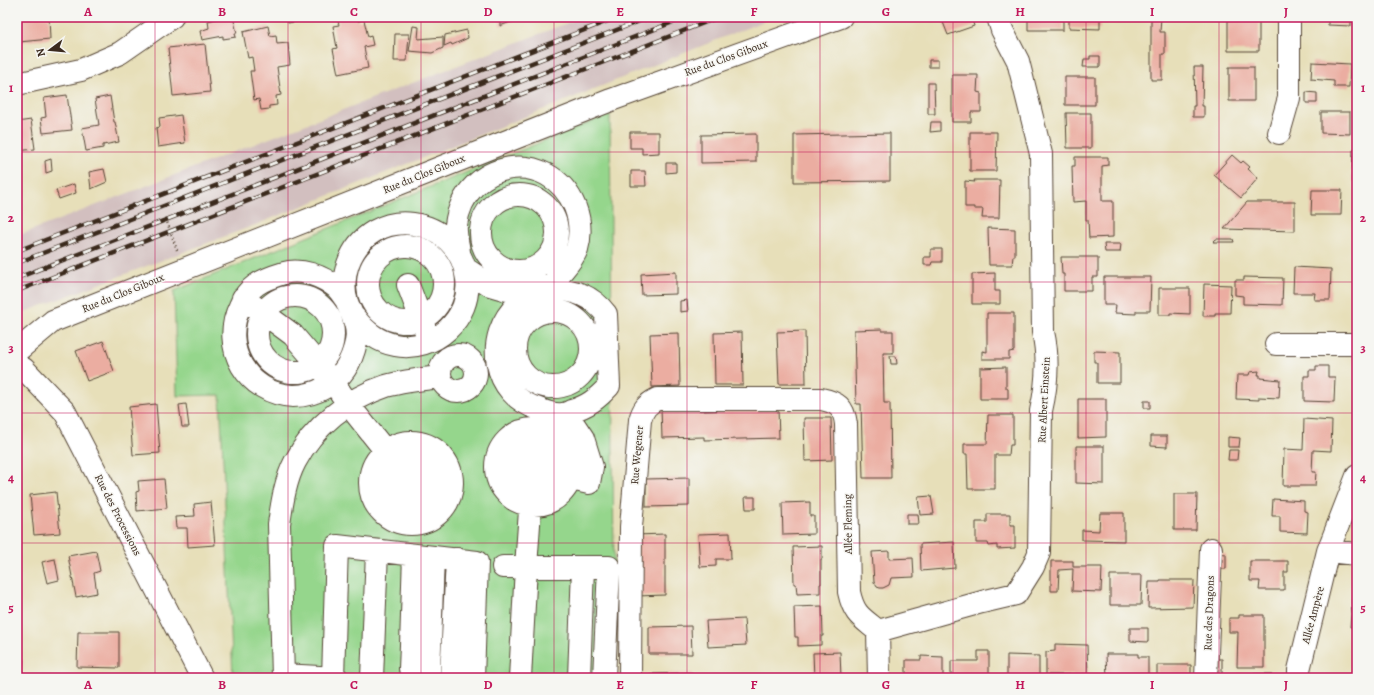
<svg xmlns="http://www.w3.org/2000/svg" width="1374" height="695" font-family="Alegreya,serif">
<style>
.industrial{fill:#d2bfbf}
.green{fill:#95d68c;stroke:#688055}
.building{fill:#ebada1}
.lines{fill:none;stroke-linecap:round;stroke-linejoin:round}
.minor-casing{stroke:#554535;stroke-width:24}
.path{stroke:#554535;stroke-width:2.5;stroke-dasharray:1 3;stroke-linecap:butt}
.minor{stroke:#fff;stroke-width:22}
.rail-casing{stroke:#3b2a1e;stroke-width:4.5}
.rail{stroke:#f6f6f2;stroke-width:3;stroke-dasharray:9;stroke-linecap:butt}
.grid{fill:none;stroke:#c2185b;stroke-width:1;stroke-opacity:0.55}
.labels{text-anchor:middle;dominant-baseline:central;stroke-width:3;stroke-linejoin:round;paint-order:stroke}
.street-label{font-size:11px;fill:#3b2a1e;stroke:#f6f6f2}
.neatline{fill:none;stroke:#c2185b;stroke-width:1.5}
.grid-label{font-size:13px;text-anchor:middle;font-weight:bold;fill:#c2185b}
</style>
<rect width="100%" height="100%" fill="#f6f6f2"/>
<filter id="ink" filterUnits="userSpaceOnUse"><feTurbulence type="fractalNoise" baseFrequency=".025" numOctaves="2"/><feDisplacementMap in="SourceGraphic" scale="8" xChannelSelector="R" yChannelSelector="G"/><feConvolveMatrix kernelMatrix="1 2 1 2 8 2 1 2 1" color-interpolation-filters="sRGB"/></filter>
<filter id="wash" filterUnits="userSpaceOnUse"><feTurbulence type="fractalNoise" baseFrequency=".012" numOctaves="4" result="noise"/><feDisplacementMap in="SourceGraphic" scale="16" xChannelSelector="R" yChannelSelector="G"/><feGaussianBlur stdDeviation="0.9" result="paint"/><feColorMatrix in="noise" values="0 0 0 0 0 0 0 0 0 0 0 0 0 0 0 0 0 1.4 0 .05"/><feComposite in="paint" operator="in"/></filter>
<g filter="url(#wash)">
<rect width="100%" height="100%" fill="#e7dfb9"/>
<!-- industrial -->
<path class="industrial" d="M583,17H774L255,225L17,315V236Z"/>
<!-- green -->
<path class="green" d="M610,114L615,678H233L220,395L177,396L174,291Z"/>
<g id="blocks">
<!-- building -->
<path class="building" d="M17,17H49L50,39L19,42Z
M223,17H233L237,33H235L236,37L223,39V36L202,40L200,31L209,28L208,21Z
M287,17H314V18L288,23Z
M337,17H357L358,21L364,20L368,37L371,36L373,45L364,47L368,68L338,74L333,49L337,48L333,26L339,25Z
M500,17H513V21L500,26Z
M941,17H971L974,26L948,35Z
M1028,17H1063V30H1028Z
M1069,17H1100V29L1069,28Z
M1151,17H1161L1160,32H1165V54H1162V80H1151Z
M1228,17H1259V51H1228Z
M1328,17H1351V26L1328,25Z
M268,26L270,36L276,35L277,44L288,43L290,65L277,67L281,95L276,96L277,105L269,106V109L261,110L259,99L254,100L250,71H254L252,57L248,58L243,32Z
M413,26L419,27L418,39L443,37V48L432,53L409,51Z
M467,30L468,38L452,45L451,43L444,46L445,35Z
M395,34H409L407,61H394Z
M205,44L210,92L173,96L168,48Z
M1090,56H1100V67H1083L1084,59H1090Z
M929,60H938V67H929Z
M1312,62L1350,64L1349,87H1334V81L1311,79Z
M1194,67H1203L1202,106H1204V117H1193V106H1195Z
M1229,67H1254V101H1229Z
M952,75H978L977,92L981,93V112H971V122H952Z
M1065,77H1095V105H1065Z
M928,83H934L935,114H928Z
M1306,92L1317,93V103H1306Z
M67,95L72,130L43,133L41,118L46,117L44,98Z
M110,96L114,122H115L119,142L103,145V148L86,151L82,128L99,125L95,99Z
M1321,112H1350V134L1321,133Z
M1066,113H1091V148H1067Z
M181,115L185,143L158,147L156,128L160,127L159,118Z
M31,120L35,149L17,151V122Z
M931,122H940V131L930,132Z
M630,132H659V153L642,154V148H630Z
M970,132H997L996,171H970Z
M890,133V181L794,182V135Z
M756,134V162L701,163V135Z
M1353,150H1357V182H1352Z
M1232,155L1241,163L1243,161L1250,167L1248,169L1258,178L1241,198L1214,175Z
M1075,157H1108V165L1102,166V201H1113V237L1089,238L1088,220H1086V201L1073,202L1072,166H1075Z
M51,159L52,171L46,173L45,161Z
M666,163H676V172L666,173Z
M104,169L107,182L91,189L89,172Z
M631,171H645L646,186H631Z
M974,180H1000L999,218H982L983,209H974V207H965V181L975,182Z
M74,184L76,193L59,199L56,190Z
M1312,190H1342L1341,215H1311Z
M1247,202H1295V231L1224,229Z
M988,228L1015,229V256H1013L1012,265H989Z
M1216,239H1233L1234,242H1213Z
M1104,244H1121L1120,252H1105Z
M931,249H942V262H932L931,265H924V257H931Z
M1061,257H1098V277H1092V291H1064V274H1062Z
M1294,267L1331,269L1330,300H1314L1315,293H1293Z
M676,272V294L642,295L641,274Z
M995,273V291H1000V304H972V274Z
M1104,277H1151L1150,311H1136V314L1115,313L1116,305H1104Z
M1244,277L1283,278L1282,305L1243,304V296L1235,295V280H1244Z
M1204,284L1231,285L1230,313H1215V316H1203Z
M1159,288H1190V314L1170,313V315H1159Z
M687,300L688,311L680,312V301Z
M987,313H1014V351L1009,352V359H982V351L987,352Z
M882,329V331H893V353H883L884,403H890L891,478H863L861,404H856L854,330Z
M805,331L806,384H779L777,332Z
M742,332L743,385H715L714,333Z
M679,333L680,386L652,387L650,334Z
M103,341L114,371L87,381L76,351Z
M1094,351L1120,352V383H1097V362H1094Z
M890,356H896L897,364H891Z
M1316,366H1328V377H1335L1334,402L1304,401V376H1309V370H1316Z
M1006,367V388L1008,389V399H980V368Z
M1259,371L1258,375H1260V378L1280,380L1279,398L1259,397V400L1236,399L1237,375H1249L1250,372Z
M1078,399H1106V437L1078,438Z
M1144,401H1150V408H1144Z
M156,404L160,453L133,455L129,407Z
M186,404L189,427H182L179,405Z
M703,407V411L778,409L779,438L704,440V437L662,438L661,408Z
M988,415H1013V445H1010L1009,455H995V489H968L967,454H964V444H987Z
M804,418H831L832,460L805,461Z
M1304,419L1332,421L1331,451L1313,450L1312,472H1316L1315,486H1283L1284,449L1303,450Z
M1151,436H1167V447L1151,446Z
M1228,437L1240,438L1239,447H1228Z
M1076,446H1104V484L1076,483Z
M1229,450H1238L1237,460H1228Z
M689,478V506L646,507V479Z
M164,479L167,508L137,511L136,492L139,491L138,481Z
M56,492L60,533L34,535L30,495Z
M1174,494H1197L1196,530H1174Z
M931,496L934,514L920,515L918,497Z
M745,497H755V509H746Z
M1273,499L1304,501V511L1308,512L1307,533L1280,532V516H1272Z
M211,502L215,545L188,547L187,528H176L175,517L195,516L194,504Z
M810,502V516H814V534L783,535L782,503Z
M1100,513H1124V541L1082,540V530L1099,531Z
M907,514H918L919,524H907Z
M987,514H1010V525H1015V548L997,549V545L989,546L988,543H976V522H987Z
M730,533L731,559H716V566L700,567L698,534Z
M665,534V595L637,596L636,535Z
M954,542L955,568L921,571L920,544Z
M822,546V559H821V584H820V593L797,594L796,584H794L793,547Z
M96,551L100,571L94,573L97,593L76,597L68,556Z
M889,551V559L913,558L914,577L891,578L889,585L883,588H880L877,587L874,582L872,552Z
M1218,553L1226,554V569H1218Z
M55,559L59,580L47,583L42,562Z
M1051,561H1073V567H1102L1101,592L1072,591L1073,569L1059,570L1058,591H1051Z
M1250,561H1288V572H1284V590H1259L1260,581H1250Z
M1110,575H1142L1141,605H1110Z
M1160,580H1194L1193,607L1148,608L1149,582H1160Z
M1353,589H1357V627H1350Z
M822,606L823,636H821V645L798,646V637H795L794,607Z
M1239,615H1264V667H1237L1238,632H1229V618H1239Z
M744,619L746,645L708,647L706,621Z
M691,626L692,654H649V627Z
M1130,628H1148V642L1130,641Z
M78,632H119V668L77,667Z
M1055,644L1087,645L1088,675H1046V652L1055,651Z
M978,651H989V678H951V661H978Z
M840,652L841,678H814L813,653Z
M1106,654H1138V657H1148V678H1107Z
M1007,655L1039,656V678H1007Z
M921,656L943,657V678H906V660H921Z
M1211,659H1222V676H1210Z
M17,660H23L22,671H17Z
M1157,665H1191V678H1157Z
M693,673V678H650V674Z
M1237,674H1271V678H1237Z
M711,675H719V678H711Z"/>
</g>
</g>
<g filter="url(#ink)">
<use href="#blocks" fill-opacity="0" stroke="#554535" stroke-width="1"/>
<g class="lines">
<defs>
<path id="minor" d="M17,84L81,70L120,53L172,17
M1279,133L1289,98V17
M481 233a38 38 0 1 1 76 0a38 38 0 1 1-76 0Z
M368 284a38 38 0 1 1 76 0a38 38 0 1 1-76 0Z
M459,252C458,244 455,234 456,225C464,160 549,145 575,207C580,220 581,235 577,249C573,260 565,267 558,276C555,280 553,285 551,289L532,283L507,290L490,285L466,269
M408,285L426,332
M551,289C575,290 591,295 606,314L609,386C597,399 588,406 571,411C569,412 565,414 563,414C555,415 546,412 539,409C492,395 483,336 518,304C527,295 539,292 551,289Z
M257 334a38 38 0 1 1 76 0a38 38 0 1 1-76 0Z
M243,298L293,335L334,383L348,404L411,483
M346,300C343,296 340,291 337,288C323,276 301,268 284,273C274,276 264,279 256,285C249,290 243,298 240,306C220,347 247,394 293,396C305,396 316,393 326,387C343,377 352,361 356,342C359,326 352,316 347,302C343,291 344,275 348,264C370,202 459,214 467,279C472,318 434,353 395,345C378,342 365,331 355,318
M515 349a38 38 0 1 1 76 0a38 38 0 1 1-76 0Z
M1276,344H1357
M17,351L53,321L611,100L841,17
M440 373a18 18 0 1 1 36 0a18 18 0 1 1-36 0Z
M17,365L24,369L65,412L202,678
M563,414L573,423L583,438L592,467L589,483L571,479
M496 467a38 38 0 1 1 76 0a38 38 0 1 1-76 0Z
M370 483a41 41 0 1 1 82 0a41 41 0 1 1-82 0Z
M511 469a21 21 0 1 1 42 0a21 21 0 1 1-42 0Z
M391 483a20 20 0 1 1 40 0a20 20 0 1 1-40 0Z
M1328,551L1357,554
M503,567H609L604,678
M411,645L414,555
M430,646L433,557
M410,669L411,645L430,646L429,670L420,669
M283,675L337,678
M283,678L279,524C282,504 285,481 295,462C313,427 349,398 386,386C403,381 422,379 440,377
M333,678L337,546L477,562L473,678
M372,678L377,551
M451,678L457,559
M520,678L526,567L533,468L536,447
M579,678L583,567
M630,678L631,527L640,420C643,409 647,404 657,399H821C837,402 844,407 846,424L849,592C854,615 861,617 878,631
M879,678L878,631L982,602L1016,594L1033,567L1039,553L1041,411C1047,385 1049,358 1043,332L1041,154L1018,61L1002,30L998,17
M1206,678L1211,549
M1299,678V670L1328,551L1357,476"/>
</defs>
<!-- minor casing -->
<use href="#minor" class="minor-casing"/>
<!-- path -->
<path class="path" d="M166,219L177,250"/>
<!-- minor -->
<use href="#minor" class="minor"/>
<defs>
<path id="rail" d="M17,251L618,17
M17,263L650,17
M17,278L686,17
M17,291L719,17"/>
</defs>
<!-- rail casing -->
<use href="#rail" class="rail-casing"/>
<!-- rail -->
<use href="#rail" class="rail"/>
</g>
</g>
<!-- grid -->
<path class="grid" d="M155,17V678M288,17V678M421,17V678M554,17V678M687,17V678M820,17V678M953,17V678M1086,17V678M1219,17V678M17,152H1357M17,282H1357M17,413H1357M17,543H1357"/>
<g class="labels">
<!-- street labels -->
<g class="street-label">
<text transform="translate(726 58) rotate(-20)">Rue du Clos Giboux</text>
<text transform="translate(424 174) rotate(-22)">Rue du Clos Giboux</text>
<text transform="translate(123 293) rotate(-22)">Rue du Clos Giboux</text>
<text transform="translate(1044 400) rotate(-87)">Rue Albert Einstein</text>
<text transform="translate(637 455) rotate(-85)">Rue Wegener</text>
<text transform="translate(118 515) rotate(63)">Rue des Processions</text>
<text transform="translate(848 524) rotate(-91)">Allée Fleming</text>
<text transform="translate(1209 613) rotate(-88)">Rue des Dragons</text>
<text transform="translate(1313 615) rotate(-75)">Allée Ampère</text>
</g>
</g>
<!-- margin -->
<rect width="1374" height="695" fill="none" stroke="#f6f6f2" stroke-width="44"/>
<!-- north arrow -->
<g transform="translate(50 50) rotate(254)" stroke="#f6f6f2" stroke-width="3" paint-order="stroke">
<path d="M0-3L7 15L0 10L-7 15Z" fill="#3b2a1e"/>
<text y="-6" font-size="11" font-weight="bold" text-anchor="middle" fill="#3b2a1e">N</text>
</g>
<rect x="22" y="22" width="1330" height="651" class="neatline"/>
<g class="grid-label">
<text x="88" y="16">A</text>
<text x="222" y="16">B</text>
<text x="354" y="16">C</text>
<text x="488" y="16">D</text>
<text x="620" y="16">E</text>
<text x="754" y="16">F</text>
<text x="886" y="16">G</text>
<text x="1020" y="16">H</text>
<text x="1152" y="16">I</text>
<text x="1286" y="16">J</text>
<text x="11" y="92">1</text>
<text x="1363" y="92">1</text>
<text x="11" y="222">2</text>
<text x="1363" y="222">2</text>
<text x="11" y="352">3</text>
<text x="1363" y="352">3</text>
<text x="11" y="482">4</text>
<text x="1363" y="482">4</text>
<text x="11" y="612">5</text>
<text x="1363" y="612">5</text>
<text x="88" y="689">A</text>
<text x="222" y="689">B</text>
<text x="354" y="689">C</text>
<text x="488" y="689">D</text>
<text x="620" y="689">E</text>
<text x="754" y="689">F</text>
<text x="886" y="689">G</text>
<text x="1020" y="689">H</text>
<text x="1152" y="689">I</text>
<text x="1286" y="689">J</text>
</g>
</svg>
